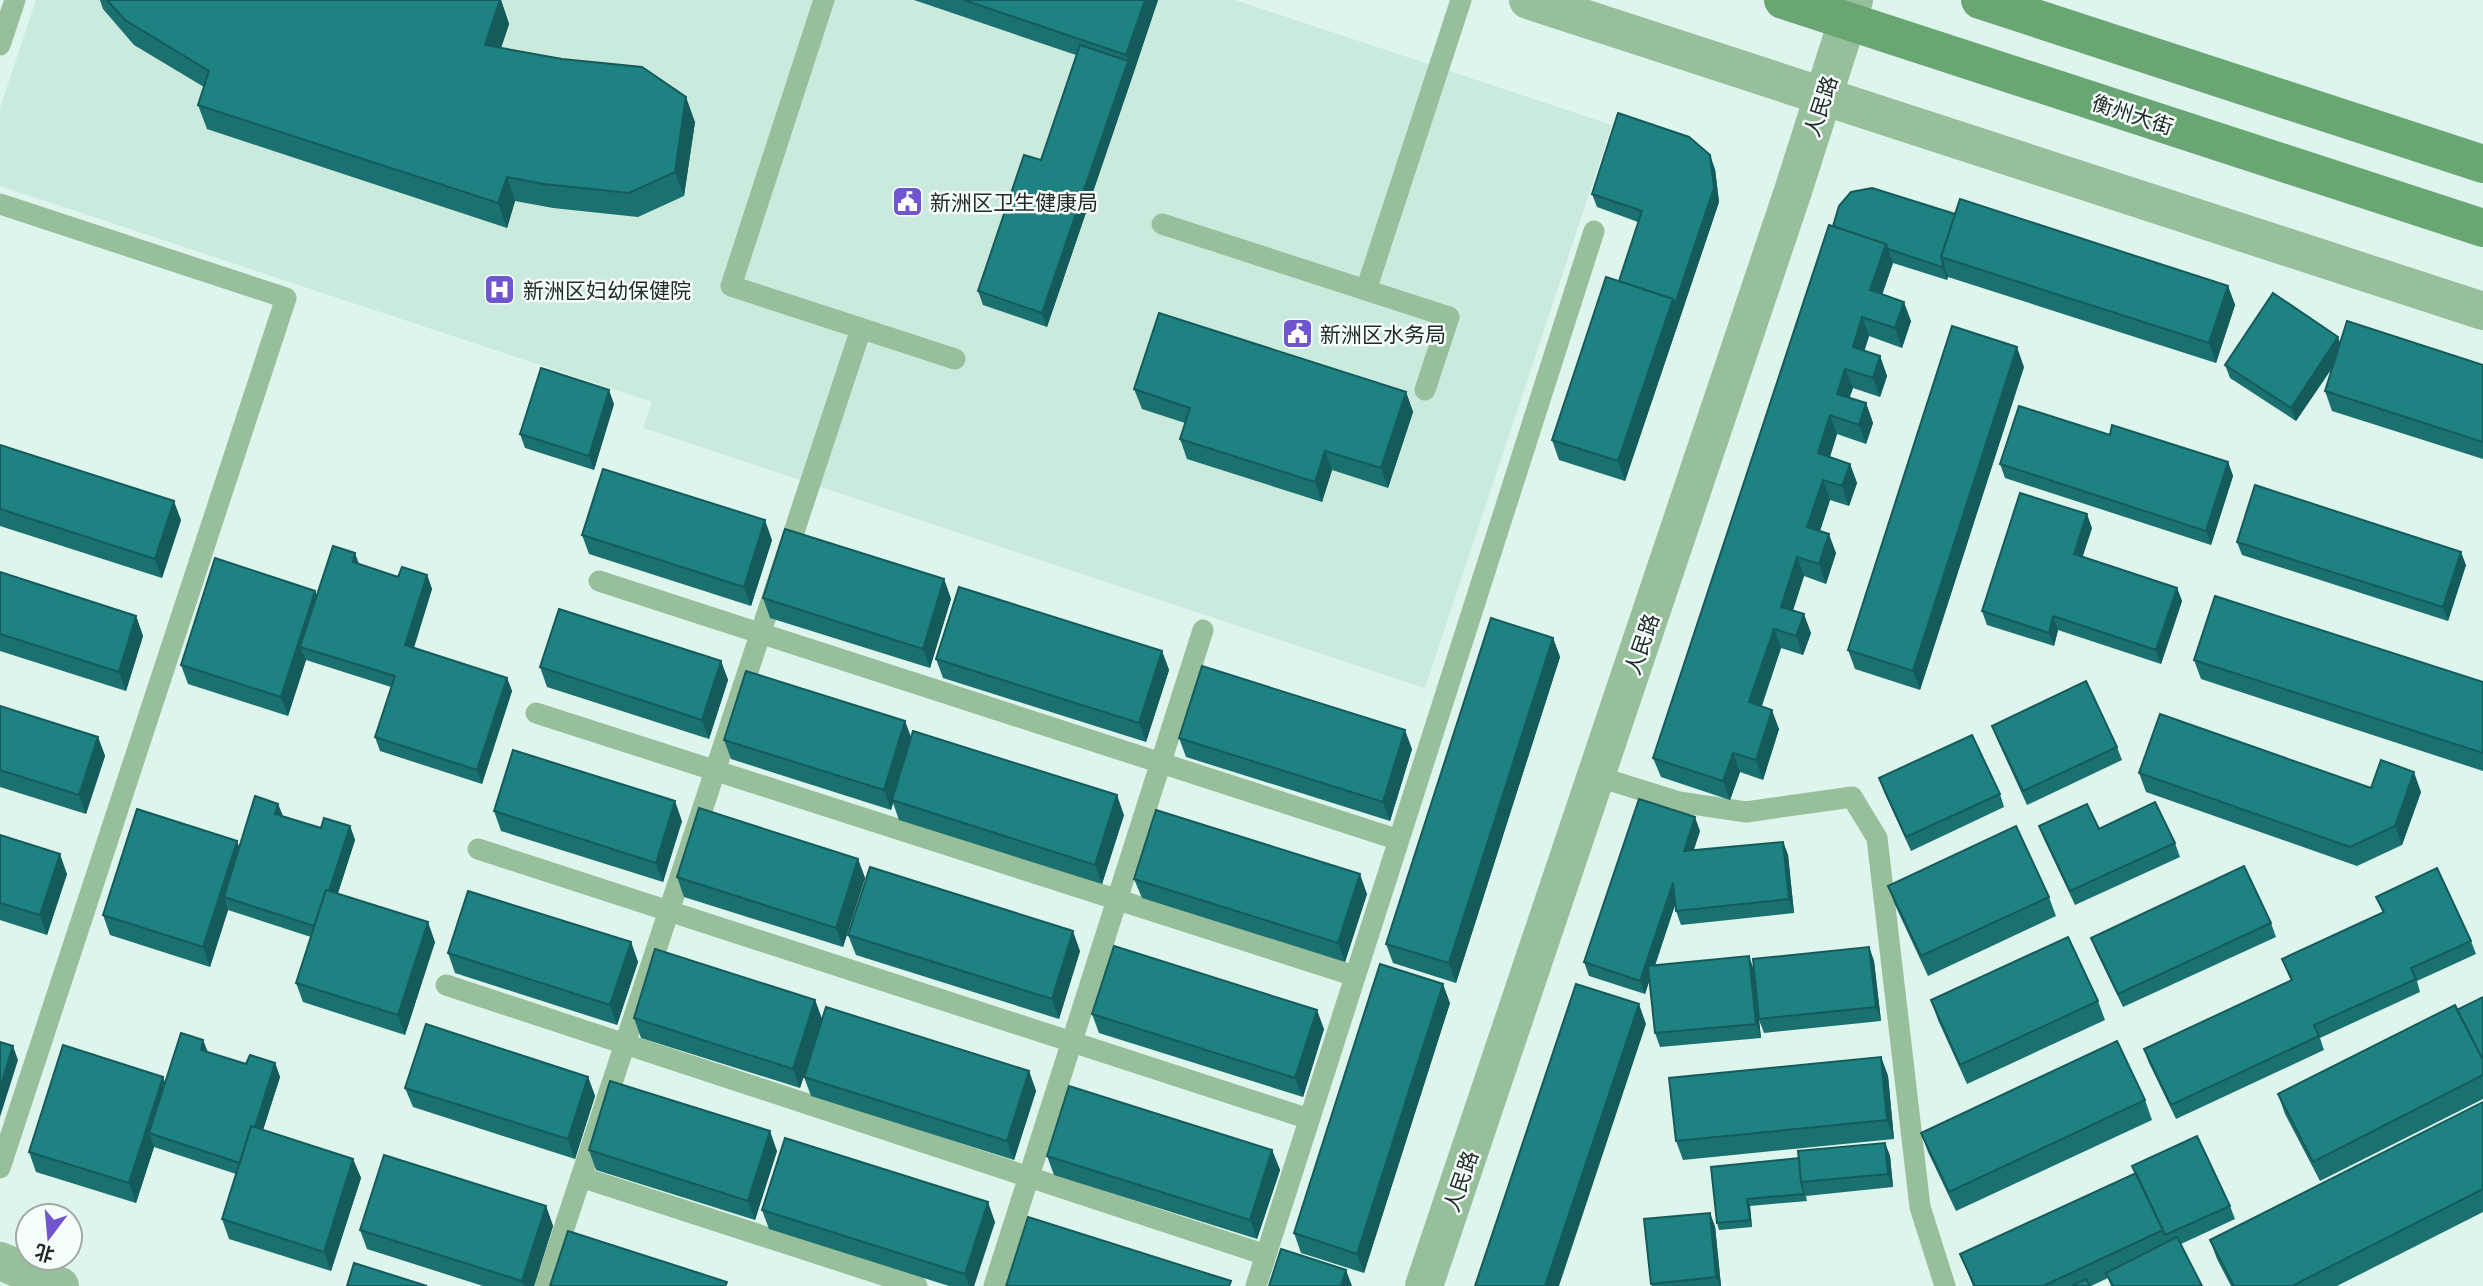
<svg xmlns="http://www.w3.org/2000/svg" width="2483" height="1286" font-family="'Exo 2','Noto Sans SC',sans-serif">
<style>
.built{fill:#caeade}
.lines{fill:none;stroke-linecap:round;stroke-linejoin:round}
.service{stroke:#97bf9c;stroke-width:21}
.minor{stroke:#97bf9c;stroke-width:38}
.tertiary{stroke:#97bf9c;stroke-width:38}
.secondary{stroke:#69a673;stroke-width:38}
.wall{fill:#1b7070}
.shaded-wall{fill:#165b5b}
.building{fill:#1f8282;stroke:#165b5b;stroke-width:2}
.labels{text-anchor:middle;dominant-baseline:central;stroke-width:5;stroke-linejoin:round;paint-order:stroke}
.street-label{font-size:21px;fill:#212a26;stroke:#f5fefb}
.poi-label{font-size:21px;fill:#212a26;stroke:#f5fefb;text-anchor:start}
</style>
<rect width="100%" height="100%" fill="#ddf5ec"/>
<!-- built -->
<path class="built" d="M36,0H1235L1612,125L1425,688L643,428L652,402L0,186V108Z"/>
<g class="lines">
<!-- service -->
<path class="service" d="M824,0L731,286L955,359
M0,45L15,0
M0,204L286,298L0,1168
M1162,224L1449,317L1425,390
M1366,290L1461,0
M599,581L1399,840
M536,713L1355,976
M1596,776L1679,802L1746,812L1852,797L1877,838L1920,1207L1945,1286
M478,849L1309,1119
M446,985L1266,1255
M581,1177L917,1286
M545,1286L861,329
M994,1286L1203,630
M1256,1286L1594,231"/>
<!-- minor -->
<path class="minor" d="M1528,0L2483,311
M0,1261L60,1286"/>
<!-- tertiary -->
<path class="tertiary" d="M1424,1286L1793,191L1854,0"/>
<!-- secondary -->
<path class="secondary" d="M1783,0L2483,228
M1980,0L2483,164"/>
</g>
<!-- wall -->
<path class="wall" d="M100,0H501L509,24L501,48L695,122L684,196L638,217L553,208L515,201L507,228L207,129L198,105L204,87L134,45L103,9Z
M914,0H1158L1047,327L983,305L978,291L1041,160L1076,55Z
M1715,169L1719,202L1625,481L1559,460L1552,440L1619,281L1638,222L1597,207L1592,194Z
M1955,214L2228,286L2235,305L2216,363L1948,277L1947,280L1893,263L1882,294L1911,321L1902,348L1869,336L1864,351L1880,356L1887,376L1880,397L1853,388L1849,398L1866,403L1873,423L1866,444L1837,434L1830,457L1850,464L1857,483L1849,506L1830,500L1820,531L1836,553L1826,584L1804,576L1793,610L1811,633L1803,655L1781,648L1762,706L1779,729L1763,780L1740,772L1730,800L1661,777L1653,758L1833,226Z
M2340,342L2483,365V459L2332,411L2325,391L2333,367L2296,421L2230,378L2225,365Z
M2024,367L1920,690L1855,669L1848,650Z
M1134,389L1406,392L1413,412L1388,488L1332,470L1322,502L1187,459L1180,439L1185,423L1142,409Z
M614,404L594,470L525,448L520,434Z
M2110,435L2228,462L2233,476L2211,545L2005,478L2000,464Z
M0,445L181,520L162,578L0,526Z
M2092,528L2082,557L2177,588L2182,601L2161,664L2058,630L2054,646L1987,625L1982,611Z
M582,535L772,540L751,606L589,554Z
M2237,542L2466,565L2448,621L2242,555Z
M359,565L398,577L427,575L432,589L414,648L507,678L512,691L482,784L380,751L375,737L391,687L306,660L288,716L188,684L181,665L315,591L317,596Z
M0,572L136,616L143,636L126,691L0,651Z
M944,579L951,599L930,668L770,618L763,598Z
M1553,638L1560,657L1456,983L1393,963L1386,944Z
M1162,651L1169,670L1146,742L943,678L936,659Z
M2194,660L2483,682V771L2201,679Z
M721,661L728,680L709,739L547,687L540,667Z
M0,706L98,737L105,756L86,814L0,787Z
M905,721L911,738L1124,815L1102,884L899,820L893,803L891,810L731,759L724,740Z
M1992,726L2117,747L2122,760L2027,805L1997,739Z
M1179,738L1412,749L1390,821L1186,757Z
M2139,773L2371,788L2421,792L2402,845L2357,866L2146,792Z
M1879,778L2000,794L2004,807L1911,851L1884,792Z
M278,804L283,816L321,828L350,826L355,840L338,893L435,942L405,1035L303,1002L296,983L311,937L228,910L210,967L110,935L103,915L237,841L239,847Z
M494,811L682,821L663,882L501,831Z
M2039,826L2099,829L2175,843L2180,857L2075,905L2044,839Z
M1700,831L1693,851L1783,842L1788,855L1794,913L1681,925L1676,911L1675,905L1655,966L1754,969L1869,947L1874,961L1881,1021L1764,1033L1759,1020L1761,1038L1660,1047L1655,1033L1649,981L1645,994L1589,976L1584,962Z
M0,835L67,874L47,935L0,920Z
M858,859L865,878L843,947L684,897L677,877Z
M1134,879L1367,894L1345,962L1142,898Z
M1888,886L2049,897L2056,916L1928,976L1895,905Z
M2376,897L2471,941L2476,954L2417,981L2420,992L2320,1038L2324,1050L2176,1119L2149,1063L2144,1049L2291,981L2282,959L2383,913Z
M2271,923L2276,937L2123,1007L2096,951L2091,938Z
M848,935L1080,951L1059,1019L856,955Z
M631,942L638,962L617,1025L455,973L448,953Z
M2483,997V1099L2320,1181L2285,1114L2278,1094Z
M815,1000L822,1019L800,1088L641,1038L634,1018Z
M1931,1000L2098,1001L2105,1020L1967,1084L1938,1020Z
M1450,1003L1364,1273L1301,1253L1294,1233Z
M1092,1014L1324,1029L1303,1097L1099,1033Z
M203,1040L208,1052L246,1064L275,1063L280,1077L263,1130L353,1159L361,1178L331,1271L229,1239L222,1219L236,1174L154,1147L136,1203L36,1172L29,1152L163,1077L165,1083Z
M1881,1057L1888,1076L1894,1139L1683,1160L1676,1141Z
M1029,1071L1036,1091L1014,1160L811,1096L804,1077Z
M588,1077L595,1096L575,1159L413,1107L405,1088Z
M2145,1100L2152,1120L1956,1211L1928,1152L1921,1133Z
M2483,1102V1212L2337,1286H2231L2217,1259L2210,1240Z
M1885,1143L1890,1156L1893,1187L1806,1196L1807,1201L1750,1206L1752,1227L1719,1230L1717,1223L1799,1158Z
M589,1150L777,1151L755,1220L596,1170Z
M1272,1150L1280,1170L1257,1239L1054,1175L1047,1156Z
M2132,1166L2230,1206L2235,1219L2181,1244L2202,1286H2111L2108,1278L2091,1286H1973L1960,1254L2135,1173Z
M546,1206L553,1226L534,1286H483L367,1249L360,1230Z
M762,1210L995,1222L974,1286H949L769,1229Z
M1715,1226L1721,1286H1652L1651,1284Z"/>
<!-- shaded-wall -->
<path class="shaded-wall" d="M501,0L509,24L494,69L485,45Z
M1145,0H1158L1133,75L1126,55Z
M1128,61L1133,75L1047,327L1042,313Z
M686,97L695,122L684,196L675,172Z
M1710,155L1715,169L1719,202L1680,318L1675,304Z
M507,177L515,201L507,228L498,203Z
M1886,244L1893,263L1877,310L1870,290Z
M1943,263L1948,277L1947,280L1942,267Z
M2228,286L2235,305L2216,363L2209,343Z
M1673,299L1680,318L1625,481L1618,461Z
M1904,302L1911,321L1902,348L1895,328Z
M1862,317L1869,336L1860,366L1853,347Z
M2338,337L2343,351L2296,421L2291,408Z
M2017,347L2024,367L1920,690L1913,671Z
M1880,356L1887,376L1880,397L1873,378Z
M1845,369L1853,388L1844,414L1837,394Z
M609,390L614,404L594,470L589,456Z
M1406,392L1413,412L1388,488L1381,468Z
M1866,403L1873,423L1866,444L1859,425Z
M1830,415L1837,434L1825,472L1818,453Z
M1325,451L1332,470L1322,502L1315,482Z
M2228,462L2233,476L2211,545L2206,531Z
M1850,464L1857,483L1849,506L1842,486Z
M1823,480L1830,500L1815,546L1807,527Z
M174,501L181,520L162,578L155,559Z
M2087,514L2092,528L2079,568L2074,554Z
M765,520L772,540L751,606L744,587Z
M1829,534L1836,553L1826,584L1819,564Z
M2461,552L2466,565L2448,621L2443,607Z
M355,553L360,567L353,562Z
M1797,557L1804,576L1788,626L1781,607Z
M427,575L432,589L410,659L405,645Z
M944,579L951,599L930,668L923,649Z
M2177,588L2182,601L2161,664L2156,650Z
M315,591L322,610L300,647L306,660L288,716L281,697Z
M1804,614L1811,633L1803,655L1796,636Z
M136,616L143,636L126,691L119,672Z
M2053,616L2058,630L2054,646L2049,633Z
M1774,629L1781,648L1756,721L1749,702Z
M1553,638L1560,657L1456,983L1449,963Z
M1162,651L1169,670L1146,742L1139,723Z
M721,661L728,680L709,739L702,720Z
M507,678L512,691L482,784L477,770Z
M1772,710L1779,729L1763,780L1756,760Z
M905,721L912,740L892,800L893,803L891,810L884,790Z
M1405,730L1412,749L1390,821L1383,802Z
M98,737L105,756L86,814L79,795Z
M1733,753L1740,772L1730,800L1723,781Z
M2414,772L2421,792L2402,845L2395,826Z
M1117,795L1124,815L1102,884L1095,865Z
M675,801L682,821L663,882L656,863Z
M278,804L283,817L275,814Z
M1695,817L1700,831L1689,865L1684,851Z
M350,826L355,840L323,940L318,927Z
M237,841L244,860L224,897L228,910L210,967L203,947Z
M1783,842L1788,855L1794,913L1789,899Z
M60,854L67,874L47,935L40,915Z
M858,859L865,878L843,947L836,928Z
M1360,874L1367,894L1345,962L1338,943Z
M1673,883L1678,896L1645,994L1640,981Z
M428,922L435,942L405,1035L398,1015Z
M1073,931L1080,951L1059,1019L1052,999Z
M631,942L638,962L617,1025L610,1005Z
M1869,947L1874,961L1881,1021L1876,1007Z
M1749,956L1754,970L1761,1038L1756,1024Z
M1443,984L1450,1003L1364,1273L1357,1254Z
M815,1000L822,1019L800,1088L793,1069Z
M1639,1004L1646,1024L1559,1286H1545Z
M1317,1010L1324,1029L1303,1097L1295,1078Z
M203,1040L208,1054L201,1050Z
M13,1046L18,1060L0,1117V1088Z
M1881,1057L1888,1076L1894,1139L1887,1120Z
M275,1063L280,1077L248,1177L243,1164Z
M1029,1071L1036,1091L1014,1160L1007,1141Z
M163,1077L170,1097L149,1133L154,1147L136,1203L129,1183Z
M588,1077L595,1096L575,1159L568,1139Z
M770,1131L777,1151L755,1220L748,1201Z
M1885,1143L1890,1156L1893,1187L1888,1174Z
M1272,1150L1280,1170L1257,1239L1250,1220Z
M353,1159L361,1178L331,1271L324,1252Z
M1747,1199L1750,1206L1752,1227L1750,1220Z
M988,1202L995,1222L974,1286H969L965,1274Z
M546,1206L553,1226L534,1286H524L522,1281Z
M1710,1213L1715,1226L1721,1286H1720L1716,1277Z
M1346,1270L1352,1286H1341Z"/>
<!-- building -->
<path class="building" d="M107,0H500L485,45L562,59L642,67L686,97L675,172L629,193L544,184L507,177L498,203L198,105L209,71L125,20Z
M964,0H1145L1126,55Z
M1080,45L1128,61L1042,313L978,291L1024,155L1041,160Z
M1618,113L1689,137L1710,155L1714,188L1675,304L1673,299L1619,281L1642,211L1592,194Z
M1872,188L1955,214L1941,257L1943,263L1942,267L1888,249L1886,244L1833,226L1839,206L1851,192Z
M1960,199L2228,286L2209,343L1941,257Z
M1829,225L1886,244L1870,290L1904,302L1895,328L1862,317L1853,347L1880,356L1873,378L1845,369L1837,394L1866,403L1859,425L1830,415L1818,453L1850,464L1842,486L1823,480L1807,527L1829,534L1819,564L1797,557L1781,607L1804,614L1796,636L1774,629L1749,702L1772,710L1756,760L1733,753L1723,781L1653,758Z
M1606,277L1673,299L1618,461L1552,440Z
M2273,293L2338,337L2291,408L2225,365Z
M1159,313L1406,392L1381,468L1325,451L1315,482L1180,439L1190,408L1134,389Z
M2347,321L2483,365V442L2325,391Z
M1952,326L2017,347L1913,671L1848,650Z
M541,368L609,390L589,456L520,434Z
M2019,406L2110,435L2112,425L2228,462L2206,531L2000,464Z
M0,445L174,501L155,559L0,509Z
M603,469L765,520L744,587L582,535Z
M2255,485L2461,552L2443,607L2237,542Z
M2020,493L2087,514L2074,554L2177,588L2156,650L2053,616L2049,633L1982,611Z
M785,529L944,579L923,649L763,598Z
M333,546L355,553L353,562L398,577L402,567L427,575L405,645L507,678L477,770L375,737L395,676L300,647Z
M215,558L315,591L281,697L181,665Z
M0,572L136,616L119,672L0,634Z
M959,587L1162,651L1139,723L936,659Z
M2215,596L2483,682V753L2194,660Z
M559,609L721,661L702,720L540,667Z
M1491,618L1553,638L1449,963L1386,944Z
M1202,666L1405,730L1383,802L1179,738Z
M746,671L905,721L884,790L724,740Z
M2086,681L2117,747L2023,791L1992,726Z
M0,706L98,737L79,795L0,770Z
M2160,714L2371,788L2381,760L2414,772L2395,826L2350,847L2139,773Z
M913,731L1117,795L1095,865L892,800Z
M1972,735L2000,794L1906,837L1879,778Z
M513,750L675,801L656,863L494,811Z
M255,796L278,804L275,814L321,828L324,818L350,826L329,891L326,890L314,926L224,897Z
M1639,799L1695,817L1684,851L1783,842L1789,899L1676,911L1673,883L1640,981L1584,962Z
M2155,802L2175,843L2070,891L2039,826L2087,804L2099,829Z
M699,808L858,859L836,928L677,877Z
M137,809L237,841L203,947L103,915Z
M1156,810L1360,874L1338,943L1134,879Z
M2016,826L2049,897L1921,956L1888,886Z
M0,835L60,854L40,915L0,903Z
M2244,866L2271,923L2118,994L2091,938Z
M870,867L1073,931L1052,999L848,935Z
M2437,868L2471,941L2411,968L2416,979L2314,1025L2319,1036L2171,1105L2144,1049L2292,980L2282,959L2384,912L2376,897Z
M326,890L428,922L398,1015L296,983Z
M468,891L631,942L610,1005L448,953Z
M2068,937L2098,1001L1960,1065L1931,1000Z
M1114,946L1317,1010L1295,1078L1092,1014Z
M1869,947L1876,1007L1759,1019L1753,959Z
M655,949L815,1000L793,1069L634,1018Z
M1749,956L1756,1024L1655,1033L1648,966Z
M1380,964L1443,984L1357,1254L1294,1233Z
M1576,984L1639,1004L1545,1286H1475Z
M2483,997V1060L2457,1010Z
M2455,1005L2483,1060V1075L2313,1162L2278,1094Z
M826,1007L1029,1071L1007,1141L804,1077Z
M426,1024L588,1077L568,1139L405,1088Z
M181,1033L203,1040L201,1050L246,1064L250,1055L275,1063L255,1127L251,1126L240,1163L149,1133Z
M2117,1041L2145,1100L1949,1192L1921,1133Z
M0,1042L13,1046L0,1088Z
M63,1045L163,1077L129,1183L29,1152Z
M1881,1057L1887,1120L1676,1141L1669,1078Z
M610,1081L770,1131L748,1201L589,1150Z
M1069,1086L1272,1150L1250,1220L1047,1156Z
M2483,1102V1189L2292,1286H2234L2210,1240Z
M251,1126L353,1159L324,1252L222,1219Z
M2197,1136L2230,1206L2165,1235L2132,1166Z
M785,1138L988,1202L965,1274L762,1210Z
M1885,1143L1888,1174L1801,1182L1798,1151Z
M384,1155L546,1206L522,1281L360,1230Z
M1799,1158L1801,1182L1804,1194L1747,1199L1750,1220L1717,1223L1711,1167Z
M2136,1173L2163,1230L2043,1286H1975L1960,1254Z
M1710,1213L1716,1277L1651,1284L1644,1219Z
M1028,1217L1231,1281L1229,1286H1006Z
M568,1231L727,1282L725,1286H550Z
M2177,1237L2202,1286H2113L2106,1273Z
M1281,1249L1346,1270L1341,1286H1269Z
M354,1263L427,1286H347Z
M2086,1279L2090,1286H2072Z"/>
<!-- icons -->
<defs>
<symbol id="civic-square" viewBox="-11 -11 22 22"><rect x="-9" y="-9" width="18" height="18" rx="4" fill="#7055ce" stroke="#f5fefb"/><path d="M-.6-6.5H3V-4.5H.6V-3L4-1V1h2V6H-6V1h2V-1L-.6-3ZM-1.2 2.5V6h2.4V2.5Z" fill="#fff"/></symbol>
<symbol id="hospital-square" viewBox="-11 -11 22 22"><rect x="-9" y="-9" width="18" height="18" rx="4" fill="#7055ce" stroke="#f5fefb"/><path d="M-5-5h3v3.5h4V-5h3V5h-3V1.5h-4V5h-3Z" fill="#fff"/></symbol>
</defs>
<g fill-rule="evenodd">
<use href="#civic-square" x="890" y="184" width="35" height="35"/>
<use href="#hospital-square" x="482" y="272" width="35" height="35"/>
<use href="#civic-square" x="1280" y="316" width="35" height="35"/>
</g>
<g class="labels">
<!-- street labels -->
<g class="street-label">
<text transform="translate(1820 106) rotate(-72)">人民路</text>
<text transform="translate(2133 114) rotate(18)">衡州大街</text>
<text transform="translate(1641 644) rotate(-71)">人民路</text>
<text transform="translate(1460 1181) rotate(-71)">人民路</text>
</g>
<!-- poi labels -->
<g class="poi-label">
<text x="930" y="201">新洲区卫生健康局</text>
<text x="523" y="289">新洲区妇幼保健院</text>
<text x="1320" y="333">新洲区水务局</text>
</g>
</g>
<!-- north arrow -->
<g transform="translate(49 1237) rotate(196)"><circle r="33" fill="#f5fefb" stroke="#a0a9a6" stroke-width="2"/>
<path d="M0-5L12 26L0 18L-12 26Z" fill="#7055ce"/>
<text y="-10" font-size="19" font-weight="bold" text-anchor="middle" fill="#212a26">北</text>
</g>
</svg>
